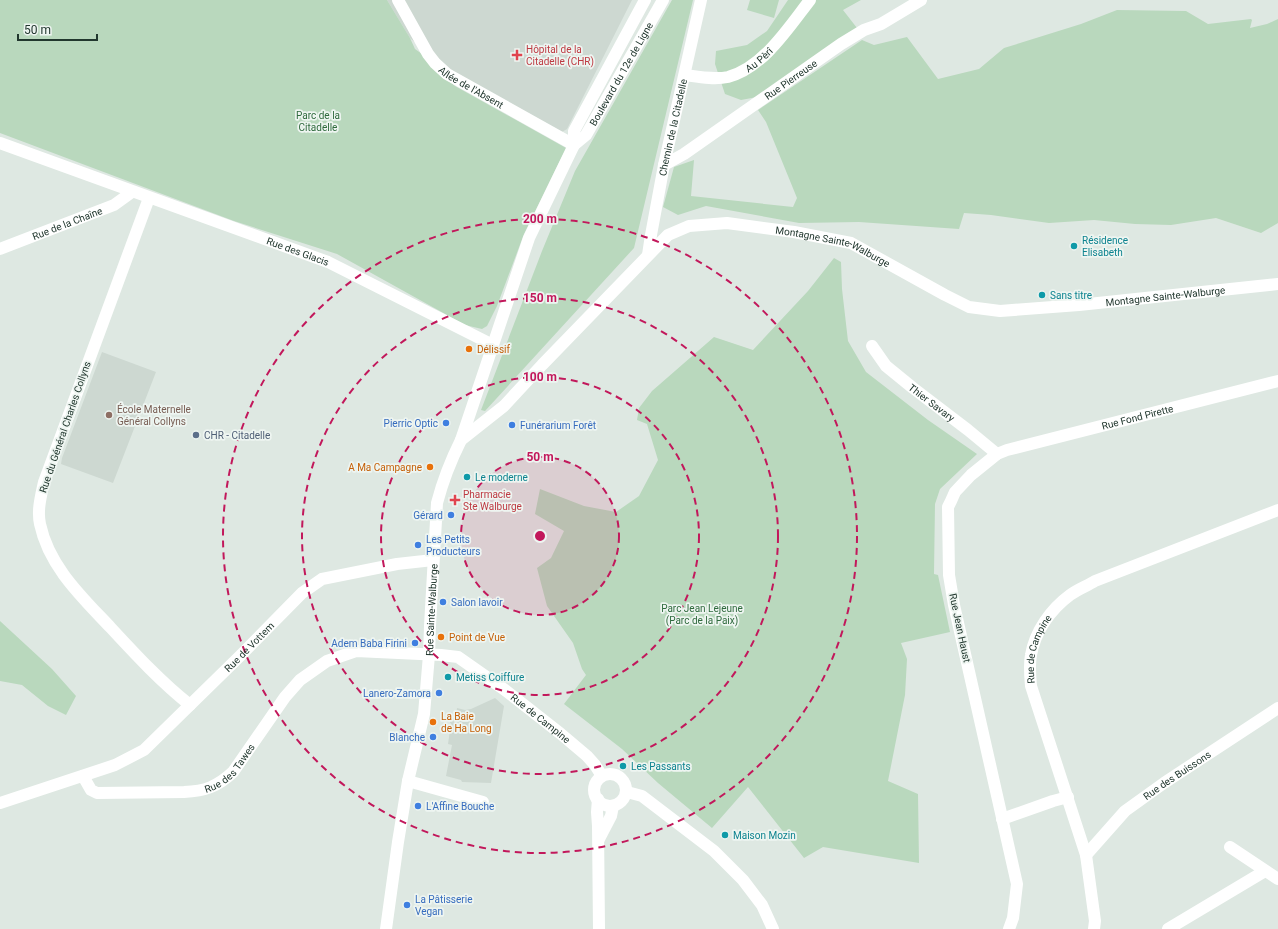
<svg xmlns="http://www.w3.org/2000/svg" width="1278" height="929" font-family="Roboto,sans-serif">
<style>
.built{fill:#cdd8d1}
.green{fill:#b9d8bd}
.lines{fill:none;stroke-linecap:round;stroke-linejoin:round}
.minor{stroke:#fff;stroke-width:12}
.ring{fill:none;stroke:#c2185b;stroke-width:2;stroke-dasharray:7 5}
.health-dot{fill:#e0444e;stroke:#eef5f1;stroke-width:1.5}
.culture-dot{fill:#0f9aa8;stroke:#eef5f1;stroke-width:1.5}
.food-dot{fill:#e8710a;stroke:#eef5f1;stroke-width:1.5}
.education-dot{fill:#8d6e63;stroke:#eef5f1;stroke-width:1.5}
.shop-dot{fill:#3f7fe0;stroke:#eef5f1;stroke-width:1.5}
.service-dot{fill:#5c6f8a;stroke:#eef5f1;stroke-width:1.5}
.labels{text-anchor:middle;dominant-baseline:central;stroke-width:3.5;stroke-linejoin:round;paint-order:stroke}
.health-label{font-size:10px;fill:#be3a42;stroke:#eef5f1;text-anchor:start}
.street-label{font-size:10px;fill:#21372e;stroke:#eef5f1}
.park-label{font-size:10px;fill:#2f6a3d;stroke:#eef5f1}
.culture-label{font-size:10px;fill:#0d838f;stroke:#eef5f1;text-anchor:start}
.food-label{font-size:10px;fill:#c56008;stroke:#eef5f1;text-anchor:start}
.education-label{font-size:10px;fill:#785e54;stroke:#eef5f1;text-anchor:start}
.shop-label{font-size:10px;fill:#366cbe;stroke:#eef5f1;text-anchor:end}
.service-label{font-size:10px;fill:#4e5e75;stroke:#eef5f1;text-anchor:start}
.centre{fill:#c2185b;stroke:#eef5f1;stroke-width:2}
.ring-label{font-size:12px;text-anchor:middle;font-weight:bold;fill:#c2185b;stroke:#eef5f1;stroke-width:3.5;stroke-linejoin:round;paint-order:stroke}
</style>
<rect width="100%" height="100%" fill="#dee8e2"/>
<!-- built -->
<path class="built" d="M387,0H632L567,129L562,132L450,72L410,38Z
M102,352L156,372L113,483L61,464L62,458Z
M495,698L504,706L491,783L462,782L461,780L446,776L452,745L448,744L451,723H450V718H456L457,708L465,710L471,709Z"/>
<!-- green -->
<path class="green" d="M0,0H387L410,38L415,49L422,54L434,68L455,86L566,148L524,234L497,306L487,326L482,329L465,325L337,254L234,221L0,133Z
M672,0H693L634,248L485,411L481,410L542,251L575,171Z
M750,0H779L774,18L747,10Z
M788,0H861L843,10L857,28L757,97L741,100L725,94L715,64L716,51L747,45L767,31Z
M1117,10L1186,11L1208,24L1251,19L1252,20L1250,28L1267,24L1278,19V223L1261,233L1216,218L1171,225L1135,224L1094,220L1049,223L991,215L964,213L959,229L859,222L799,223L706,206L678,215L663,207L674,167L694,160L691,196L793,207L797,198L766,122L758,110L862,40L874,45L907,37L938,79L979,69L1004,48L1081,24Z
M834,258L841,262L842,289L848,341L866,372L928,420L977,454L940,489L935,504L934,574L938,575L950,632L901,643L907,659L905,695L888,781L918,794L919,863L823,847L804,858L748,787L712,828L658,783L622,749L564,704L586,675L582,669L573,643L547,606L537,568L551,558L564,531L535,514L540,489L584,506L616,512L639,496L658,460L647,424L637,420L639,408L652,391L714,337L753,350L808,291Z
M0,621L52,669L76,696L66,715L48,706L22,685L0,681Z"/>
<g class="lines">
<!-- minor -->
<g class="minor">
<path id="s1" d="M398,0L428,54L435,63L447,74L574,145"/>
<path id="s2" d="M685,75C699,77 714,80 728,77C763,68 789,27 810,0"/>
<path id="s3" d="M0,143L328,262L493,345"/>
<path id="s4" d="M574,145L586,135L663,0"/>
<path id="s5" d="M664,165L684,154L841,44L864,30L881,24L921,0"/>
<path d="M149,198L44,482C41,496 37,510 40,524C49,567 83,598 111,628C136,655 161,682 190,705"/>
<path id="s6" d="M0,249L114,205L132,192"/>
<path id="s7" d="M648,255L651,235L664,165L701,0"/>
<path id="s8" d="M872,346L886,366L913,388L968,430L997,454"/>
<path id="s9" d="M461,440L504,406L542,365L668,235L689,226L727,223L794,232L851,243L945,295L969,307L1000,311L1079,305L1278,284"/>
<circle cx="610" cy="790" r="16"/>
<path id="s10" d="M83,776L91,790L97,793L184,792C205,791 217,787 233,772L285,697L300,680L327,661L356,651L441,655L458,657L505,690L561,734L587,756L595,765L602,776"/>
<path d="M408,781L483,802"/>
<path d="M627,792L642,796L714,851L743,880L762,905L773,929"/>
<path d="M598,799L597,812L598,826L599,929"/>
<path id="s11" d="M0,803L115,765L144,750L240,656L302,593L322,579L397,564L433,560"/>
<path d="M1002,819L1053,801L1068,797"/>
<path d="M599,839L611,816L613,806"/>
<path d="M1230,847L1278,879"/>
<path id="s12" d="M1086,855L1125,811L1164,783L1278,708"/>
<path id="s13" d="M386,929L398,842L408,781L424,714L429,655L430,626L437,503C443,480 451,460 461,440L529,238L574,145V131L645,0"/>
<path id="s14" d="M1009,929L1013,918L1017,884L954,605L949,575L948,507L951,501L955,492L971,475L997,454L1007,450L1278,381"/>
<path id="s15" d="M1094,929L1095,921L1086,855L1031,686C1030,675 1029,665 1031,655C1035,631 1051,609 1070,595C1078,589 1087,586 1095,581L1278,510"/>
<path d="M1168,929L1265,871"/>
</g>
</g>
<!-- distance rings -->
<circle cx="540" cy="536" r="79" fill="#c2185b" fill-opacity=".12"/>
<g class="ring">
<circle cx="540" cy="536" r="79"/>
<circle cx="540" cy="536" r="159"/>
<circle cx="540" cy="536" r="238"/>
<circle cx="540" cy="536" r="317"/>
</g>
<!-- markers -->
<g class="health-dot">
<path d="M515 49h4v4h4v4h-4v4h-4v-4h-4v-4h4z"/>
<path d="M453 494h4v4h4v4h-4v4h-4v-4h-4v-4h4z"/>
</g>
<g class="culture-dot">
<circle cx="1074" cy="246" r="4"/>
<circle cx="1042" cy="295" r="4"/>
<circle cx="467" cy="477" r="4"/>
<circle cx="448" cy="677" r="4"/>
<circle cx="623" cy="766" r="4"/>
<circle cx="725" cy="835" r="4"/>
</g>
<g class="food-dot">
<circle cx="469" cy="349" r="4"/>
<circle cx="430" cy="467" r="4"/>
<circle cx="441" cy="637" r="4"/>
<circle cx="433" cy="722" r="4"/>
</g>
<circle class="education-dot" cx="109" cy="415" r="4"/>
<g class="shop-dot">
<circle cx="446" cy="423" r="4"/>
<circle cx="512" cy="425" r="4"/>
<circle cx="451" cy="515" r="4"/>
<circle cx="418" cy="545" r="4"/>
<circle cx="443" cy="602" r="4"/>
<circle cx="415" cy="643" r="4"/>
<circle cx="439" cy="693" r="4"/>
<circle cx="433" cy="737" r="4"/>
<circle cx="418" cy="806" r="4"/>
<circle cx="407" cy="905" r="4"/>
</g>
<circle class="service-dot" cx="196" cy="435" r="4"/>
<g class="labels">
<!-- health labels -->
<g class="health-label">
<text x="526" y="49">Hôpital de la<tspan x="526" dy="12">Citadelle (CHR)</tspan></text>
<text x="463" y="494">Pharmacie<tspan x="463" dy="12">Ste Walburge</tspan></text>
</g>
<!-- street labels -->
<g class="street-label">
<text stroke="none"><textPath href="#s2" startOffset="79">Au Pèrî</textPath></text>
<text stroke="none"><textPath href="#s4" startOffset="86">Boulevard du 12e de Ligne</textPath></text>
<text stroke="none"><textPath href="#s5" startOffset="153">Rue Pierreuse</textPath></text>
<text stroke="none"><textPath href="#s1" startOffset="117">Allée de l'Absent</textPath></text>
<text stroke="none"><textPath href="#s7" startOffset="130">Chemin de la Citadelle</textPath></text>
<text stroke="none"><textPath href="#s6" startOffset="72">Rue de la Chaîne</textPath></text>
<text stroke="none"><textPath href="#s9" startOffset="462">Montagne Sainte-Walburge</textPath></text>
<text stroke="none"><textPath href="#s3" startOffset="317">Rue des Glacis</textPath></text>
<text stroke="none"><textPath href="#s9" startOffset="810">Montagne Sainte-Walburge</textPath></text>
<text stroke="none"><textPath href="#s8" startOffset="83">Thier Savary</textPath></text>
<text stroke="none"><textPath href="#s14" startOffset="649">Rue Fond Pirette</textPath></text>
<text transform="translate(65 427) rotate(-71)">Rue du Général Charles Collyns</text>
<text stroke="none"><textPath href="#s13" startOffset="323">Rue Sainte-Walburge</textPath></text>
<text transform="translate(960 628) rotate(78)">Rue Jean Haust</text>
<text stroke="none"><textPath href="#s11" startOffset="301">Rue de Vottem</textPath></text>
<text stroke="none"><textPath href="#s15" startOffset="291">Rue de Campine</textPath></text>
<text stroke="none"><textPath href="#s10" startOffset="547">Rue de Campine</textPath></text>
<text stroke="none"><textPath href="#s10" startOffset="164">Rue des Tawes</textPath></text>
<text stroke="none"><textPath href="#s12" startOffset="122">Rue des Buissons</textPath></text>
</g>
<!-- park labels -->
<g class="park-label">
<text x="318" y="115">Parc de la<tspan x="318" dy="12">Citadelle</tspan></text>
<text x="702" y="608">Parc Jean Lejeune<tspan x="702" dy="12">(Parc de la Paix)</tspan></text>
</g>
<!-- culture labels -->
<g class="culture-label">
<text x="1082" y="240">Résidence<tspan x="1082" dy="12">Elisabeth</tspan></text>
<text x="1050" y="295">Sans titre</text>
<text x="475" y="477">Le moderne</text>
<text x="456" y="677">Metiss Coiffure</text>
<text x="631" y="766">Les Passants</text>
<text x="733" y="835">Maison Mozin</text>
</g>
<!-- food labels -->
<g class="food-label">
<text x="477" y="349">Délissif</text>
<text x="422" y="467" text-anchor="end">A Ma Campagne</text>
<text x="449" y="637">Point de Vue</text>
<text x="441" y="716">La Baie<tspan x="441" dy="12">de Ha Long</tspan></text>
</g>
<!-- education labels -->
<g class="education-label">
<text x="117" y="409">École Maternelle<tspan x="117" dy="12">Général Collyns</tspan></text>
</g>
<!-- shop labels -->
<g class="shop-label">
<text x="438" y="423">Pierric Optic</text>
<text x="520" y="425" text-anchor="start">Funérarium Forêt</text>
<text x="443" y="515">Gérard</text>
<text x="426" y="539" text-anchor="start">Les Petits<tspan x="426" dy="12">Producteurs</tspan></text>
<text x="451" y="602" text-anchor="start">Salon lavoir</text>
<text x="407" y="643">Adem Baba Firini</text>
<text x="431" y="693">Lanero-Zamora</text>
<text x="425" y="737">Blanche</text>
<text x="426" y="806" text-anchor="start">L'Affine Bouche</text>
<text x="415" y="899" text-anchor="start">La Pâtisserie<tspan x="415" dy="12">Vegan</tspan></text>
</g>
<!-- service labels -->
<g class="service-label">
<text x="204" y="435">CHR - Citadelle</text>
</g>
</g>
<circle cx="540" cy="536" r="6" class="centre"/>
<g class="ring-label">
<text x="540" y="223">200 m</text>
<text x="540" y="302">150 m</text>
<text x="540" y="381">100 m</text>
<text x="540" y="461">50 m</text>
</g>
<!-- scale -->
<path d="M18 34v6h79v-6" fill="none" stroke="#21372e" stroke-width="2"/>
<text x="24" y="34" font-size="12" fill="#21372e" stroke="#eef5f1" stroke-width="3" paint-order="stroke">50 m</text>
</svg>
